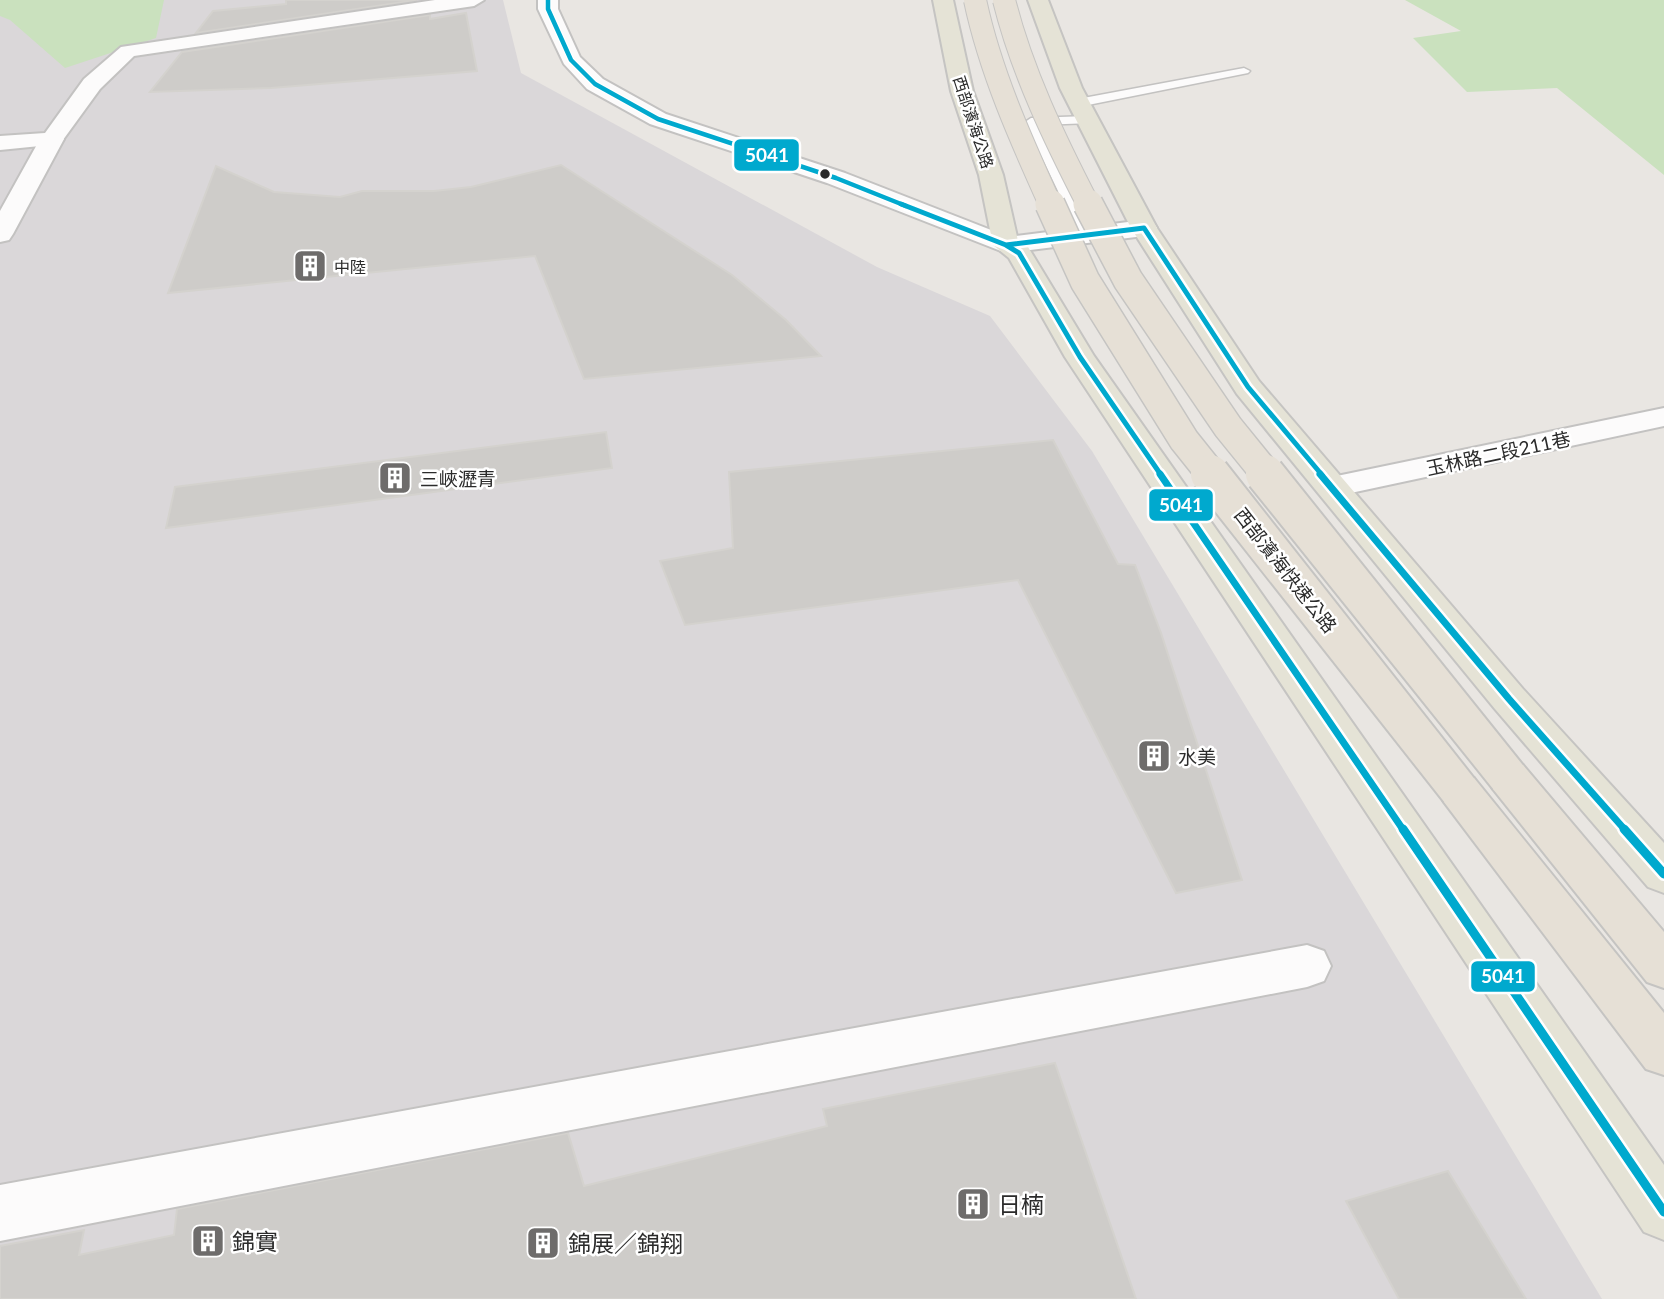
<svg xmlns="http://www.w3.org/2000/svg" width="1664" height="1299" font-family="Lato,'Noto Sans TC',sans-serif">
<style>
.industrial{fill:#dad7d9}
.green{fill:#cae1be}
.building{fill:#ceccc9;stroke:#d4d2ce;stroke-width:2}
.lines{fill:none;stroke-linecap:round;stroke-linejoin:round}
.service-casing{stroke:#c3c2c1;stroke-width:3}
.minor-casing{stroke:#c3c2c1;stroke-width:4}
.tertiary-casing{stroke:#c3c2c1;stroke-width:4}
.primary-casing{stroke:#c5c4c2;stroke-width:4}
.trunk-casing{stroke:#c5c4c2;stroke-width:4}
.service{fill:#fcfbfb;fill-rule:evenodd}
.minor{fill:#fcfbfb;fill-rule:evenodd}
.tertiary{fill:#fcfbfb;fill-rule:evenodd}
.primary{fill:#e5e3d6;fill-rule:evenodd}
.trunk{fill:#e6e0d6;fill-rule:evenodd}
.trunk-bridge-far2-casing{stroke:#c5c4c2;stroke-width:24;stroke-linecap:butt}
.trunk-bridge-far1-casing{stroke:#c5c4c2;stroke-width:32;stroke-linecap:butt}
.trunk-bridge-casing{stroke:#c5c4c2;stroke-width:42;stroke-linecap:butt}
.trunk-bridge-far2{stroke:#e6e0d6;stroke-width:22}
.trunk-bridge-far1{stroke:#e6e0d6;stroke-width:29}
.trunk-bridge{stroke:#e6e0d6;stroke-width:38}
.bus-1-far3-casing{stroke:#fff;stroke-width:7}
.bus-1-far2-casing{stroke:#fff;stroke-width:10}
.bus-1-far1-casing{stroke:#fff;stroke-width:12}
.bus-1-casing{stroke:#fff;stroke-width:14}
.bus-1-far3{stroke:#00a9ce;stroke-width:4.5}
.bus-1-far2{stroke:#00a9ce;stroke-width:5}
.bus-1-far1{stroke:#00a9ce;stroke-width:7}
.bus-1{stroke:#00a9ce;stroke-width:9}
.bus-dot{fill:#2b2b2b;stroke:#fff;stroke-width:2.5}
.labels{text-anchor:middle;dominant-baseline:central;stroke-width:5;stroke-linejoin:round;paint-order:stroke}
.far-street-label{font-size:16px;fill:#2b2b2b;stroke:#fff}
.far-poi-label{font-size:16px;fill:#2b2b2b;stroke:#fff;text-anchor:start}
.street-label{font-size:19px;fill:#2b2b2b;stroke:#fff}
.poi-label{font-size:19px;fill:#2b2b2b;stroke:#fff;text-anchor:start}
.near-poi-label{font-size:23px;fill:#2b2b2b;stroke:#fff;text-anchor:start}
.line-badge{stroke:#fff;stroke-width:2.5}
.badge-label{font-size:19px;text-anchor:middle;font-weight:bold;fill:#fff}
</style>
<rect width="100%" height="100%" fill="#e9e6e2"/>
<!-- industrial -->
<path class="industrial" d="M0,0H503L521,73L877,267L990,316L1092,451L1602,1299H0Z"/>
<!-- green -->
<path class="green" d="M0,0H164L156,38L65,68L10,20L0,16Z
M1405,0H1664V175L1557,88L1467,92L1413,38L1461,31Z"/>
<!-- building -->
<path class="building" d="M286,0H417L196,33L213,11L286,4Z
M466,13L477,71L271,88L150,92L182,52L430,15V19Z
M561,165L732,275L786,320L821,356L584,379L535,256L168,293L216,166L274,192L340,197L362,191H434L471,187Z
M606,432L612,468L166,528L175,487Z
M1053,440L1118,564L1135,565L1161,633L1242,880L1176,893L1018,580L685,625L660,561L733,548L729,472Z
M1055,1063L1136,1299H0V1246L84,1230L79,1255L174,1235L177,1209L568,1133L584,1186L827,1126L823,1109Z
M1448,1171L1526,1299H1399L1346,1201Z"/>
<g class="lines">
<defs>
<path id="service" d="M1244,68L1250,71L1248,73L1078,107L1072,103L1078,99Z
M1088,116L1094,120L1092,123L1039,125L1072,191L1087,234L1080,238L1073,234L1058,191L1025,122L1031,118Z"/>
<path id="minor" d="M52,132L60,134L64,139L13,234L9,240L0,242V211L40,139L44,134Z
M1664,408V426L1332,497L1320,494L1315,487L1320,480L1332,477Z
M1307,945L1324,951L1331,966L1324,981L1307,987L0,1241V1185Z"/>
<path id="tertiary" d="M435,0H484L474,6L134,56L100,89L60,144L0,150V136L45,133L84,79L121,47Z
M538,0H558V9L580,57L603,79L666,114L845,173L1009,237L1144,220L1153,222L1157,228L1153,234L1144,236L1006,253L827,183L650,124L587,89L564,64L538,9Z"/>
<path id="primary" d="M933,0H953L973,91L1003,175L1018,241L1028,247L1094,356L1664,1165V1240L1644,1232L1065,357L1009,258L993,245L979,175L951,91Z
M1028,0H1048L1082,88L1157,228L1259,381L1523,689L1664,843V893L1648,887L1495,709L1237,394L1131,228L1060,88Z"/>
<path id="trunk" d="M1508,761L1523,765L1664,932V988L1647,982L1493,789L1487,777L1493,765Z
M1459,773L1474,778L1664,1013V1075L1646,1069L1444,802L1438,790L1444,778Z"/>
</defs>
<!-- service casing -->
<use href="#service" class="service-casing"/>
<!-- minor casing -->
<use href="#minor" class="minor-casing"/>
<!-- tertiary casing -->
<use href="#tertiary" class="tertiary-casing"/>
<!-- primary casing -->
<use href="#primary" class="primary-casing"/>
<!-- trunk casing -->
<use href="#trunk" class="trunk-casing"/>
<!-- service -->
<use href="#service" class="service"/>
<!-- minor -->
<use href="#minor" class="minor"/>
<!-- tertiary -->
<use href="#tertiary" class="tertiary"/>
<!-- primary -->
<use href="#primary" class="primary"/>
<!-- trunk -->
<use href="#trunk" class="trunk"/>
<defs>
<path id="trunk-bridge-far2" d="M975,0C990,71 1021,140 1051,206
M1004,0C1022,72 1055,140 1089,206"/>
<path id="trunk-bridge-far1" d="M1050,204L1085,281L1184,440L1212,475
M1088,204L1128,280L1228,427L1267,475"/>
<path id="trunk-bridge" d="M1210,474L1459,790
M1265,474L1508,777"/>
</defs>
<!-- trunk-bridge-far2 casing -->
<use href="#trunk-bridge-far2" class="trunk-bridge-far2-casing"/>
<!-- trunk-bridge-far1 casing -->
<use href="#trunk-bridge-far1" class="trunk-bridge-far1-casing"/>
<!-- trunk-bridge casing -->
<use href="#trunk-bridge" class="trunk-bridge-casing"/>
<!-- trunk-bridge-far2 -->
<use href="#trunk-bridge-far2" class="trunk-bridge-far2"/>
<!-- trunk-bridge-far1 -->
<use href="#trunk-bridge-far1" class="trunk-bridge-far1"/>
<!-- trunk-bridge -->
<use href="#trunk-bridge" class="trunk-bridge"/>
<defs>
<path id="bus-1-far3" d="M548,0V9L571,60L595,84L658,119L836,178L906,206"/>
<path id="bus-1-far2" d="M901,204L1006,245L1019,253L1080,357L1161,475
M1006,245L1144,228L1248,387L1322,475"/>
<path id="bus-1-far1" d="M1160,474L1404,831
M1320,474L1509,699L1626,831"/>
<path id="bus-1" d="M1403,829L1664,1212
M1624,829L1664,874"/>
</defs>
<!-- bus-1-far3 casing -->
<use href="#bus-1-far3" class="bus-1-far3-casing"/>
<!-- bus-1-far2 casing -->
<use href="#bus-1-far2" class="bus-1-far2-casing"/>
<!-- bus-1-far1 casing -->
<use href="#bus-1-far1" class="bus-1-far1-casing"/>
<!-- bus-1 casing -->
<use href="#bus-1" class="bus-1-casing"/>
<!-- bus-1-far3 -->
<use href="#bus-1-far3" class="bus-1-far3"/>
<!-- bus-1-far2 -->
<use href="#bus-1-far2" class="bus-1-far2"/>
<!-- bus-1-far1 -->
<use href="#bus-1-far1" class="bus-1-far1"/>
<!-- bus-1 -->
<use href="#bus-1" class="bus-1"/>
</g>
<!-- icons -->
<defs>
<symbol id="building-square" viewBox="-11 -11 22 22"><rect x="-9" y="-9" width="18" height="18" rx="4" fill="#6e6c6b" stroke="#fff"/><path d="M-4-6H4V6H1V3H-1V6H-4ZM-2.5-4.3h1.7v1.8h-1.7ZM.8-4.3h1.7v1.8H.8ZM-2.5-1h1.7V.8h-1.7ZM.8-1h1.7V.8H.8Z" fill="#fff"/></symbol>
</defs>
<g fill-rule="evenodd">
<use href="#building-square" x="291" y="247" width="38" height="38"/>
<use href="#building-square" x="376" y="459" width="38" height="38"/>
<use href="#building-square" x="1135" y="737" width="38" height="38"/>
<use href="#building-square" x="954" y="1185" width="38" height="38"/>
<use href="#building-square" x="189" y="1222" width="38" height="38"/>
<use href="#building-square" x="524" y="1224" width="38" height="38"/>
</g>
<!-- markers -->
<circle class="bus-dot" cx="825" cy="174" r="6"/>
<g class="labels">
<!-- far-street labels -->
<g class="far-street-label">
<text transform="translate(974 122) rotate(72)">西部濱海公路</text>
</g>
<!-- far-poi labels -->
<g class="far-poi-label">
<text x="334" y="266">中陸</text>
</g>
<!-- street labels -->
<g class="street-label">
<text transform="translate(1498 453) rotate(-12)">玉林路二段211巷</text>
<text transform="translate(1286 570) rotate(52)">西部濱海快速公路</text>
</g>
<!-- poi labels -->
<g class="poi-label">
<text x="420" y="478">三峽瀝青</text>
<text x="1178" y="756">水美</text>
</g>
<!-- near-poi labels -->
<g class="near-poi-label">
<text x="998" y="1204">日楠</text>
<text x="232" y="1241">錦實</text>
<text x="568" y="1243">錦展／錦翔</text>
</g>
</g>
<g class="line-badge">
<rect x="733" y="138" width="67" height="34" rx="7" fill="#00a9ce"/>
<rect x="1148" y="488" width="66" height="34" rx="7" fill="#00a9ce"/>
<rect x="1470" y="960" width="66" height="33" rx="7" fill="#00a9ce"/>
</g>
<g class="badge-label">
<text x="767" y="162">5041</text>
<text x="1181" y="512">5041</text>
<text x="1503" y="983">5041</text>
</g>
</svg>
